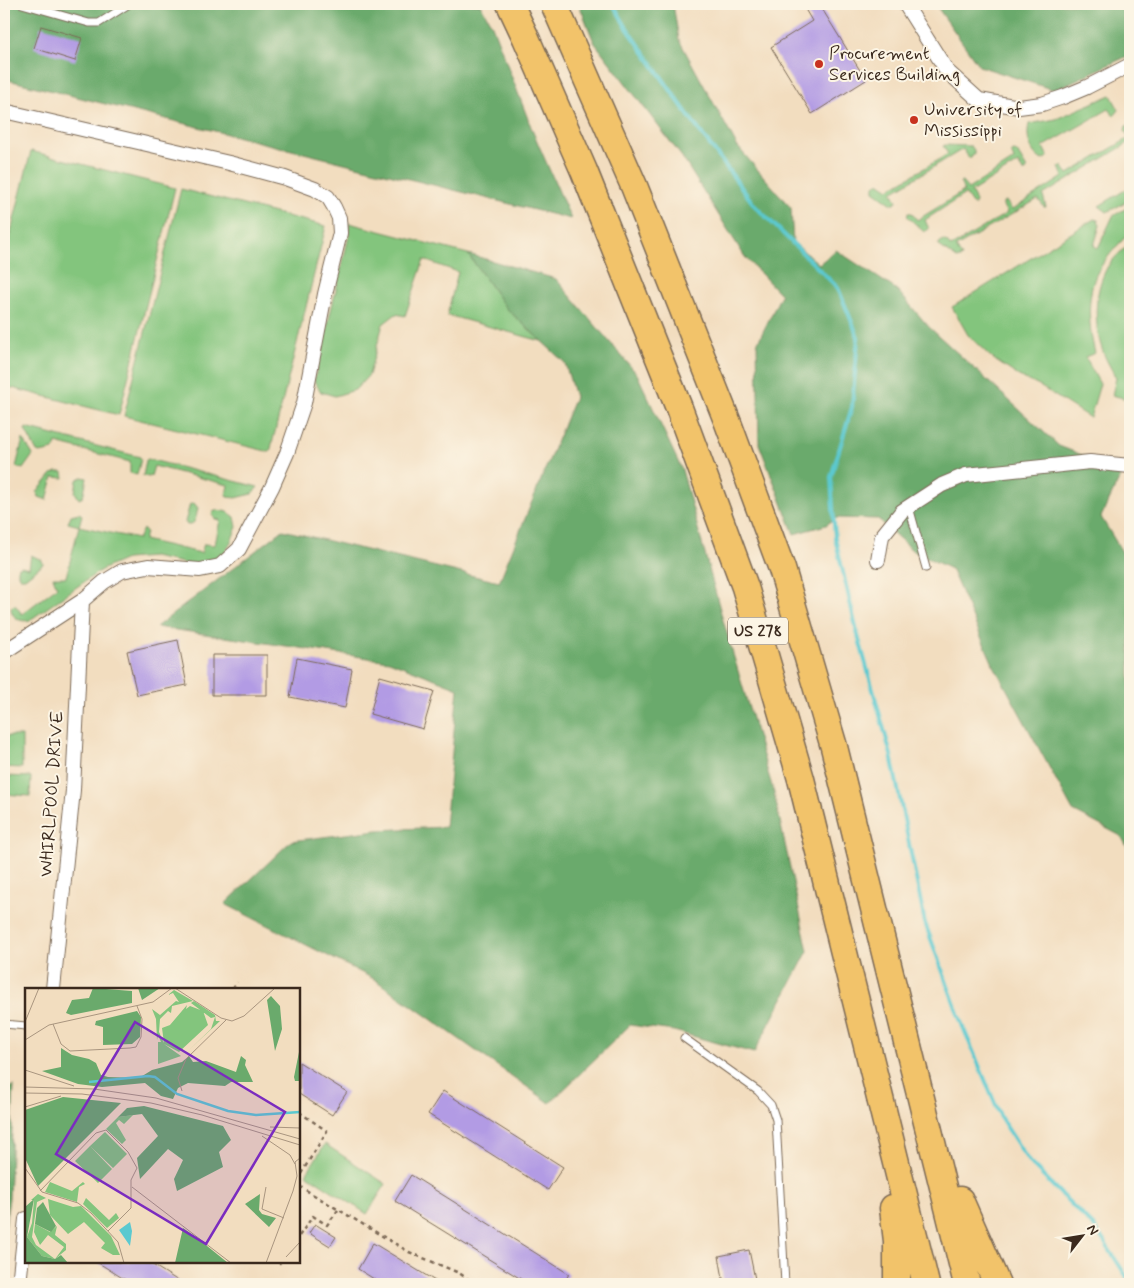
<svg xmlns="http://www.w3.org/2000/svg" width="1134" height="1288" font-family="Mynerve,sans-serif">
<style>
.green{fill:#83c57d;stroke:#5f784e}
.forest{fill:#6aaa6c;stroke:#526a45}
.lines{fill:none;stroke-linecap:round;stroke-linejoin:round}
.stream{stroke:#5bc9d0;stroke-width:4}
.building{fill:#b29be4}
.service-casing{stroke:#7b6956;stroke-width:9}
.minor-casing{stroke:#7b6956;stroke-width:16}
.motorway-casing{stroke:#7b6956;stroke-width:29}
.path{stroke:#7b6956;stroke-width:2.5;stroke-dasharray:4 4;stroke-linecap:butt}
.service{stroke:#fff;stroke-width:7}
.minor{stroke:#fff;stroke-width:14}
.motorway{stroke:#f2c36a;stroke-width:26}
.poi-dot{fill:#c8321e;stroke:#fcf5e5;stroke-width:2}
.labels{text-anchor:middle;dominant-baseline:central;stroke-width:4;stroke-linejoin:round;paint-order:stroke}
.shield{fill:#fcf5e5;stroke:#75675a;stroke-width:1}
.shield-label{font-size:16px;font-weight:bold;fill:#3b2a1e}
.poi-label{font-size:18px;fill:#3b2a1e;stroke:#fcf5e5;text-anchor:start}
.street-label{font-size:18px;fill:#3b2a1e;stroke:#fcf5e5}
.inset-river{fill:none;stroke:#5bc9d0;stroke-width:2.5}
.inset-road{fill:none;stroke:#a9957f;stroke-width:1}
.view{fill:#7b2cbf;fill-opacity:0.15;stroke:#7b2cbf;stroke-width:2.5}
.inset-edge{fill:none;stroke:#3b2a1e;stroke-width:2.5}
</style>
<rect width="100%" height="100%" fill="#fcf5e5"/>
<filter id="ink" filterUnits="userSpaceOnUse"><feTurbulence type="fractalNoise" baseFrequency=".02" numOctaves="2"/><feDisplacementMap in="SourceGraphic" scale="10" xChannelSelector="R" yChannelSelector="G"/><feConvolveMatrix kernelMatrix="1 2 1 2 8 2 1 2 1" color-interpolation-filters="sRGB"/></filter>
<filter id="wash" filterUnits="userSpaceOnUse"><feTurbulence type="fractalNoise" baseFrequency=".0096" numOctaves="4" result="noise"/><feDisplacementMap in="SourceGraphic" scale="20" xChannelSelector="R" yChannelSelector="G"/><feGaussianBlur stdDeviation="1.12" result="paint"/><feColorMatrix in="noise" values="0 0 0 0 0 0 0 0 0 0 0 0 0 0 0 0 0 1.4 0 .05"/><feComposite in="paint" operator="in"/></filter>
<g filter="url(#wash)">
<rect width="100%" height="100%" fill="#f2ddbf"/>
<!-- green -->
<path class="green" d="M1111,95L1119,110L1114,116L1109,109L1043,147L1048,157L1042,160C1029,152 1026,137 1029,124L1056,119Z
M1129,125L1130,142L1043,195L1046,207H1044L1038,199L956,247L962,257L957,259L938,245L942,240L947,242L951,247L1007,213L1003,206V202L1006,201L1012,210L1063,177L1059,167L1062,166L1068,174L1129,138L1125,130L1126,126Z
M945,145L971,146L974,150V155L969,158L963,149L892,192L897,201L895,204H892L874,191V185L880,183L889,189L948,154L943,146Z
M31,151L175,188L119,415L4,386V260Z
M1014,151L1017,152L1027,169L1026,171H1023L1018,163L971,192L976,201L975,204H972L965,194L925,220L929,229L924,232L907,216L908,213H912L917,220L964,191L960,182H962L968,189L1014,160L1011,152Z
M1130,187V200L1107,212L1099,206Z
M181,189L326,226L270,452L124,416Z
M1130,206V232C1118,245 1104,259 1096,275C1086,299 1089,329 1095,353L1085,357L1100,384L1090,418L1041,387L1017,375L993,359L968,335L952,307L1094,219L1098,220L1100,225L1094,246L1098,248L1113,216Z
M349,223L468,254L506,308L541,341L447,315L458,272L424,260L405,316L396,314L383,324L369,375L355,390L335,396L321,392L314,381L349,236Z
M1130,244V400L1112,395L1116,378C1113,372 1110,367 1107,361C1093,333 1092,293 1108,266C1114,258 1122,250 1130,244Z
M26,428L140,457L141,459L137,475L130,473V462L56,443L54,450L40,453L37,452L25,430Z
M23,439L33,455L23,469L16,467Z
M148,459L258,487L252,494L236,498L228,497L226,495L228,485L154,466L151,476L149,477L143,476L146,460Z
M57,472H63L64,478L53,477L47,500L39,497L37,492L52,474Z
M82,477L87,478L83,497L79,499L75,492L77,480Z
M194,503L198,508C196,516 196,526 187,525L185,522L190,504Z
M218,510L228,512L235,517L237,527L229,546L221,556L208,563L193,565L153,557L126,559L101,570L30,620C21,623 11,618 11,607L15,605L22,614L57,587L53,577H66L79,526L68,523L71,515L79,513L82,515L79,526L138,539L143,529L146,532L144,540L201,553L204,544L215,545L220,520L215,519L212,515L213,512Z
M31,555L42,560L43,564L25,578H20L18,574V568L21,566L29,568Z
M4,736H22V768L4,767Z
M4,776L31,777L30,796L4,794Z
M325,1144L386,1184L367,1214L306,1174Z"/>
<!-- forest -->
<path class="forest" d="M4,4H480L492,25L533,132L571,219L4,79Z
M579,4H673L679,40L737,146L791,208L793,242L819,264L836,250L897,290L929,327L1059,446L1123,471L1101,517L1130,565V852L1121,836L1073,811L993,664L951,569L913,551L878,519L836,518L826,525L794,534L759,444L757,344L781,295L745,257L682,157L594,42Z
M935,4H1130V55L1054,90L979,66Z
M468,254L556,279L637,374L682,470L723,620L774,793L808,951L754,1053L674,1031L630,1025L550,1103L374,979L225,904L291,841L377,830L445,827L458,688L389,661L156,627L283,530L499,582L575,397L565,363L506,308Z
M14,1086L9,1198L4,1237V1089Z"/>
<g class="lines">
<!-- stream -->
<path class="stream" d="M613,4L625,25L693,122L755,206L838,288L858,337L852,407L831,477L835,538L857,632L891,755L925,923L963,1027L1001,1118L1029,1162L1096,1229L1130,1282"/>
</g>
<g id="blocks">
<!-- building -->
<path class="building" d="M802,4H819L866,80L812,114L771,47L812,21Z
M41,26L82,38L75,61L34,48Z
M178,640L187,685L137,695L127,651Z
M212,655H267V695H212Z
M297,658L352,669L345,708L290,697Z
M380,676L434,691L423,729L370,714Z
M299,1062L347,1092L332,1115L299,1094Z
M443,1091L563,1167L548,1190L428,1114Z
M411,1175L569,1274L563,1284H529L395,1201Z
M315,1224L336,1237L330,1246L309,1233Z
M373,1243L440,1284H382L358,1269Z
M749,1250L756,1284H724L719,1256Z
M97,1262H148L183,1284H132Z"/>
</g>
</g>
<g filter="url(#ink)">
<use href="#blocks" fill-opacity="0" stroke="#7b6956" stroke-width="1"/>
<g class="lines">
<defs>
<path id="service" d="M22,4L89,23H99L129,4
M909,507L926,568
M4,1024L26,1026
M684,1038L758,1091L771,1105L776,1120L785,1284"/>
<path id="minor" d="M905,4L947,71L979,100L1019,107L1042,104L1063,97L1087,87L1130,65
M4,111L229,163L285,178L315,189L328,197L334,207L339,218L340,233L325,294L304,403L287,453L272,487L239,549L220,566L200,570L148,566L122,571L104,582L82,601L4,652
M878,560L882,536L902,511L942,485L966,475L1090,462L1130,466
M53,989L73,790L82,601
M19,1284L26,1219"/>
<path id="motorway" d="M510,4L526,38L584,171L679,408L745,587L801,779L926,1284
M554,4L634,186L728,423L782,569L834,747L967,1284
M960,1200L997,1284
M893,1208L897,1241V1284"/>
</defs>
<!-- service casing -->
<use href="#service" class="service-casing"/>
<!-- minor casing -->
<use href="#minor" class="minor-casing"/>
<!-- motorway casing -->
<use href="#motorway" class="motorway-casing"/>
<!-- path -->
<path class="path" d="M233,989L237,982
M299,1112L327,1131L299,1177
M299,1186L409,1252L459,1273L475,1284
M299,1236L313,1216L327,1225L338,1210
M279,1264L280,1262"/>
<!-- service -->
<use href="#service" class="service"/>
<!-- minor -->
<use href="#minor" class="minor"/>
<!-- motorway -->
<use href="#motorway" class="motorway"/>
</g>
</g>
<!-- markers -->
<g class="poi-dot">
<circle cx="819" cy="64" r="5"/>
<circle cx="914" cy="120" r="5"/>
</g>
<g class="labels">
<!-- shield labels -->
<rect class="shield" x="728" y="617.5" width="60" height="27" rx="4"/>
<g class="shield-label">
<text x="758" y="631">US 278</text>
</g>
<!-- poi labels -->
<g class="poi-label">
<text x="829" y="54">Procurement<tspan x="829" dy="21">Services Building</tspan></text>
<text x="924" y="110">University of<tspan x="924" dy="21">Mississippi</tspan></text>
</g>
<!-- street labels -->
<g class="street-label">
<text transform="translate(52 794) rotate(-86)">WHIRLPOOL DRIVE</text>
</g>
</g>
<!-- overview -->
<g transform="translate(25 988)">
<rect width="275" height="275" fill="#f2ddbf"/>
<path d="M149,2L168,13L147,18L146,25L143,23L135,31L134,44L139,55L137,40L145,37L162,17L161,21L165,18L178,23L183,37L154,64L139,56L156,68L133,76V54H136L133,47L132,52L131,31L127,21L135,27L151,13L154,14L148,5L143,7ZM169,13L190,27L191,33H195L164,62L186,41L190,29L186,30L166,15ZM108,127L99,136L94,132L91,135L101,152L97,156L81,141L93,129ZM80,144L102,166L88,180L65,158ZM65,158L87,181L73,195L50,173ZM25,194L47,203L58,194L60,196L54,199L52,214L20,204ZM13,206L21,210L12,214L7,249L11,257L30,271L39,259L23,247L15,257L9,244L10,236L25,244L32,238L30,247L41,256V262L30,271L17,268L2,249L7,235L9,212H6ZM61,210L84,232L91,225L94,230L82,240L58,216ZM23,211L48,219L56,218L86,248L95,267H88L76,260L80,255L59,234L43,246L25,227Z" fill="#83c57d"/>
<path d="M68,0L107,3V15L46,27L41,25L47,12L64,10ZM113,0H135L117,12ZM246,8L255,18L257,41L250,63L242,12ZM112,23L116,29L115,49L107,56L78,57V39L70,37L71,33ZM275,31V93H270L269,89L275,59ZM36,60L47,67L64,71L71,75L76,87L83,89L114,90L127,82L157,74L164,68L168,74L181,73L211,84L216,68L221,72L220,77L228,94H206L200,98L163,95L153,100L148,111L136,108L120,95L77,99L53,96L17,83L36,79ZM38,109L96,115L13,198L0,170V122ZM119,118L198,138L206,152L194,164L198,179L152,203L149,191L158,172L143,161L115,191L112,170L133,148L117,126L93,129L102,120ZM235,206L234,222L237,226L251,230L244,239L220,216ZM9,211L2,249L17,268L30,271L36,267L43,275H0V219ZM18,214L31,238L26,244L10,236L12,220ZM158,240L171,249L203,275H150Z" fill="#6aaa6c"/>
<path d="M105,234L107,243L105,258L94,242Z" fill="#5bc9d0"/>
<path class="inset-river" d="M64,94L123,88L130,89L152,106L203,123L231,127L275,124"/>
<path class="inset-road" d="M150,0L196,30L207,33L219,28L250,0M0,34L14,0M28,36L36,56L45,63L105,60L111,59L116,49L117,31L112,18M0,52L24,37L128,14L147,0M0,82L49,98M0,99L69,101L131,110L275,151M157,103L153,90L161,71L201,32M0,105L57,106L126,115L177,127L275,157M0,119L36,108M245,139L275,140M237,148L265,167L270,176M0,180L17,204L53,215L66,225L93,254L99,275M107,199L206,275M241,199L237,221L259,230M15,203L71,145L81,142L103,164L112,180L106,192V220L83,243M261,269L275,254M241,275L268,203L272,188L270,174L275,170"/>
<path class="view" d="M110,34L260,124L181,256L31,166Z"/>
<rect width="275" height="275" class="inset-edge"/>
</g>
<!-- margin -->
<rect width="1134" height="1288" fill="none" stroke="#fcf5e5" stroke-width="20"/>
<!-- north arrow -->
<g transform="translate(1082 1236) rotate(59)" stroke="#fcf5e5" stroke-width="4" paint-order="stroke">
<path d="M0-4L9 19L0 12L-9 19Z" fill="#3b2a1e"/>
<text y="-8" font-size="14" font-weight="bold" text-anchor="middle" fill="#3b2a1e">N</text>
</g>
</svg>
